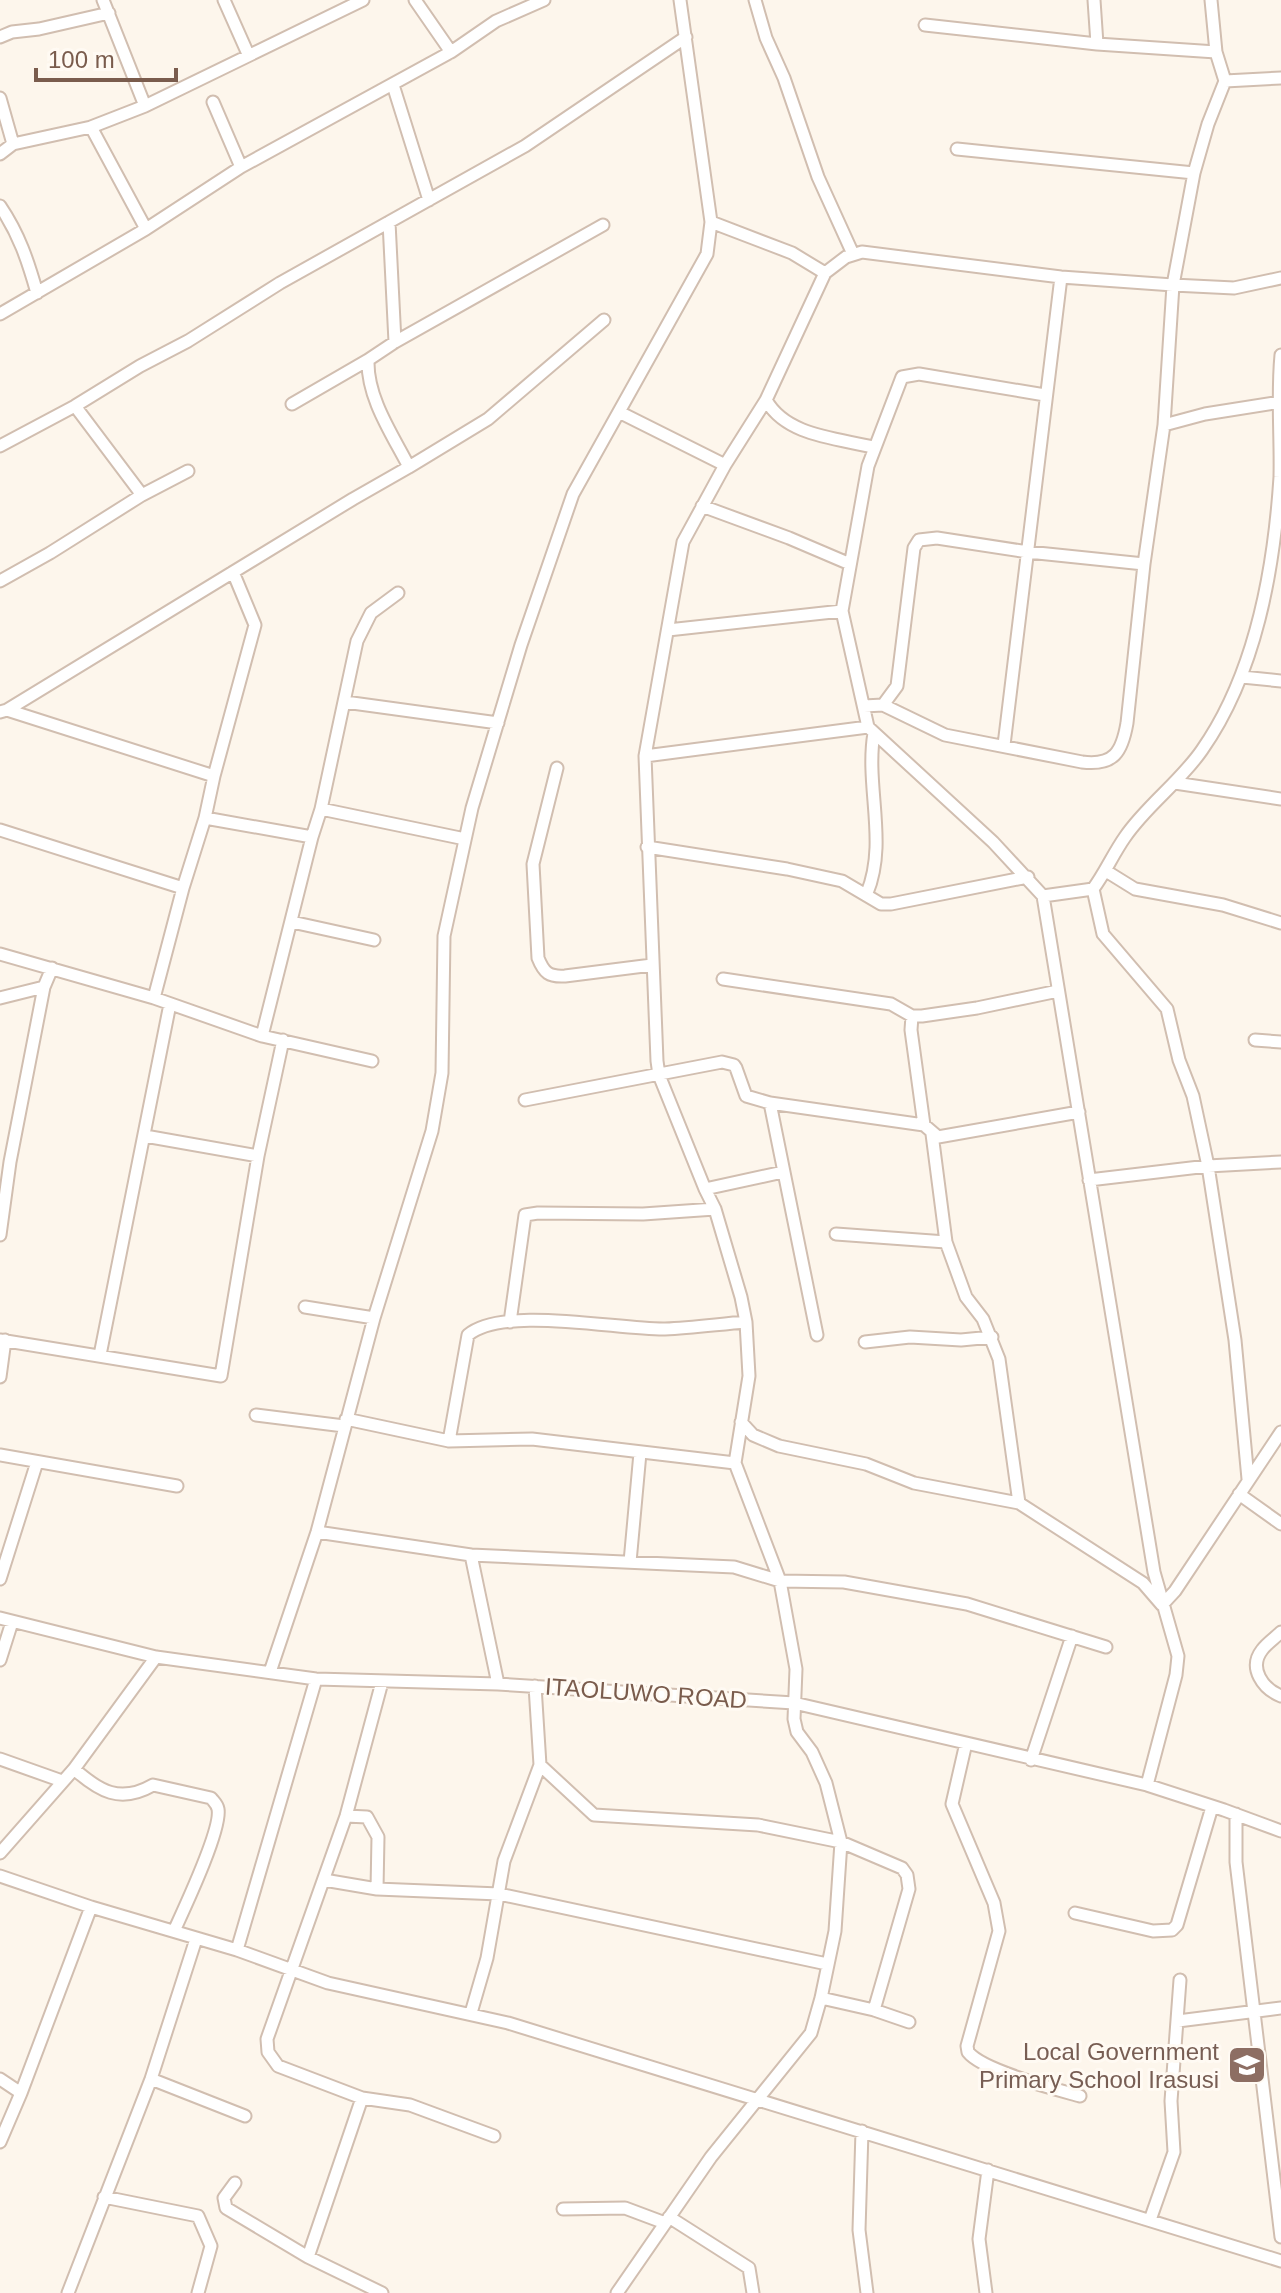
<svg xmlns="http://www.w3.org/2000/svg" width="1281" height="2293" font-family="Helvetica,sans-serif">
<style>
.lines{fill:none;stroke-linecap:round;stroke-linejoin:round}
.minor-casing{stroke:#d1beb0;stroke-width:15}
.minor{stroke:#fff;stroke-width:11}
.labels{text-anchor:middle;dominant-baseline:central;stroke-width:6;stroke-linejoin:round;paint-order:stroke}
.street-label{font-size:24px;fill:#7a5c4d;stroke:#fffaf3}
.education-label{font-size:24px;fill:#785e54;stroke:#fffaf3;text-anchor:end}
</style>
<rect width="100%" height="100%" fill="#fdf6ec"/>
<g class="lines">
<defs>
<path id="minor" d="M103,0L145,106
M224,0L248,54
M415,0L451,52
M755,0L766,38L784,78L818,177L853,254
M1094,0L1097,44
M1211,0L1216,52L1225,81L1281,78
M925,25L1097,44L1216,52
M0,37L12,32L39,29L109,13
M393,85L429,200
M0,98L13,144
M213,102L241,167
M957,149L1194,173
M0,154L13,144L91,127
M0,206C19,234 28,261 37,293
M389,222L395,342
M711,222L792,253L825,273
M603,225L395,342L368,360C367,398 392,434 409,467L488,419L604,320
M146,229L91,127L145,106L363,0
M0,314L146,229L241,167L451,52L496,21L544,0
M766,400C786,436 836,438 873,447
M292,404L368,360
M619,412L725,465
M1164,425L1205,414L1281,402
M0,446L75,406L140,366L188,341L280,283L525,146L686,37
M142,495L188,471
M702,506L789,538L850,564
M0,581L50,553L142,495L75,406
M668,630L842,611
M1242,677L1281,681
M345,702L498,723
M883,705L897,686L914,548L919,540L937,538L1028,552L1144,564
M864,706L883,705L945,735L1082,762C1114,766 1122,752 1127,723L1144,564L1164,425L1173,285L1194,173L1208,124L1225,81
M7,710L214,776
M0,712L7,710L353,499L409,467
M1004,745L1061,277
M645,756L868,727
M557,768L533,864L538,958C544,973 549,977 565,976L652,965
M1175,783L1281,799
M321,809L357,641L371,613L398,593
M205,818L214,776L255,625L233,572
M0,830L183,888
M647,847L787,869L842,881L881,904H891L1028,877
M1106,871L1135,889L1223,905L1281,923
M1093,889L1103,934L1167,1009L1179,1060L1193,1096L1208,1166L1235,1340L1248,1479
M867,893C888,842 865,786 874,733
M1043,896L993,842L868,727L842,611L868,466L902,377L919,374L1045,395
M292,922L374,940
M0,954L154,998L262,1036L372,1061
M723,979L891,1004L912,1016H922L977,1008L1058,991
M0,998L44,987
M154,998L183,888L205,818L312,837L321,809L465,839
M912,1016L911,1030L924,1125
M262,1036L312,837
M1255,1040L1281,1042
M525,1100L722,1062L734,1065L736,1068L746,1096L770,1103L924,1125L938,1137L1079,1112
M770,1103L817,1335
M932,1134L946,1242L966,1297L983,1319L999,1359L1019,1503
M145,1136L258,1156
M1089,1180L1208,1166L1281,1162
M705,1189L783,1172
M836,1234L946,1242
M0,1235L10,1162L44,987L52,968
M305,1307L374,1318
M510,1322L525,1215L538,1213L643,1214L715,1209
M0,1340L221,1376L258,1156L283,1040
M865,1342L910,1337L961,1340L992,1337
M100,1355L170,1004
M0,1377L5,1340
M256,1415L344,1426
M346,1419L449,1441L532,1439L735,1463
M741,1422L753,1435L779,1446L866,1464L914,1483L1019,1503L1143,1583L1162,1605L1175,1591L1281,1432
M449,1441L468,1335C504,1305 619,1330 665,1329C692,1328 720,1324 746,1322
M0,1455L177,1486
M1239,1494L1281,1524
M317,1532L471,1555
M630,1562L640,1453
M0,1579L37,1462
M0,1618L156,1657L316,1679L498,1684L794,1703L1147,1785L1224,1810L1281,1831
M1281,1632C1275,1638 1267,1643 1262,1650C1248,1668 1263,1689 1281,1696
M0,1660L12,1622
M270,1672L317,1532L374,1318L432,1131L442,1073L444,936L472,808L521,645L573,494L707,254L711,222L680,0
M382,1682L346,1816L267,2039L268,2052L278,2066L362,2098L410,2105L494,2136
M498,1684L471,1555L734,1567L780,1581L844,1582L967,1604L1106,1647
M966,1743L952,1804L994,1903L999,1931L967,2046L968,2052C983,2071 1055,2089 1080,2096
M0,1759L62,1781
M1031,1760L1072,1636
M540,1765L594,1815L758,1825L841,1842L902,1868L907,1875L909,1889L874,2010
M74,1769C99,1791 120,1804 153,1785L211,1798C214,1802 217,1804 218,1809C222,1829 184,1909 174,1931
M1147,1785L1176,1675L1178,1656L1154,1572L1043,896L1093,889C1105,873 1113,854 1125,837C1146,806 1180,782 1202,750C1256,673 1274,570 1280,477C1281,437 1277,396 1281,355
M1236,1814V1862L1281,2237
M346,1816L367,1817L378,1837L377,1889
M0,1853L74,1769L156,1657
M0,1876L91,1907L237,1950L328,1983L508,2023L1281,2261
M324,1880L377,1889L499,1894L827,1964
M1075,1913L1153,1931L1172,1930L1177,1925L1212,1807
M237,1950L316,1679
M821,1998L874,2010L909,2022
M471,2013L487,1958L504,1861L540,1765L535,1686
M1178,2021L1281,2008
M0,2079L21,2093
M151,2079L245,2116
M862,2131L859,2230L867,2293
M0,2142L21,2093L91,1907
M235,2183L224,2198L226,2208L308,2257L382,2293
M104,2197L198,2216L211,2246L198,2293
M563,2209L625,2208L665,2223
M669,2217L749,2268L753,2293
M1150,2220L1174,2152L1171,2101L1180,1980
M308,2257L362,2098
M68,2293L151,2079L196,1939
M617,2293L711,2157L811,2033L821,1998L835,1931L841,1842L826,1783L812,1752L797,1732L794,1719L796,1669L780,1581L735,1463L749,1376L746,1322L741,1297L715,1209L705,1189L659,1075L657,1061L645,756L683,542L725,465L766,400L825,273L846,257L862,252L1061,277L1173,285L1234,288L1281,278
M986,2293L979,2239L988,2170"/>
</defs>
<!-- minor casing -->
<use href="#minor" class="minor-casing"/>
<!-- minor -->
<use href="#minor" class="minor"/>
</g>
<!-- icons -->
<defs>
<symbol id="school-square" viewBox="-11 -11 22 22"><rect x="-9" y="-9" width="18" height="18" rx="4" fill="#8d6e63" stroke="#fffaf3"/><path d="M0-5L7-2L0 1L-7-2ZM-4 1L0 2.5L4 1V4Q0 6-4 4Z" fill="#fff"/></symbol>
</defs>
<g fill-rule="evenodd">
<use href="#school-square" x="1225" y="2043" width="44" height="44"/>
</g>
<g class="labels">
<!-- street labels -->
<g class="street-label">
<text transform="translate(646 1693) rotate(4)">ITAOLUWO ROAD</text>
</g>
<!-- education labels -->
<g class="education-label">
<text x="1219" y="2051">Local Government<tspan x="1219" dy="28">Primary School Irasusi</tspan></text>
</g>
</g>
<!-- scale -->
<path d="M36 68v12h140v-12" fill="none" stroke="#7a5c4d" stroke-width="4"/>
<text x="48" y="68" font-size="24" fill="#7a5c4d" stroke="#fffaf3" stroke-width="6" paint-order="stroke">100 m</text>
</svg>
